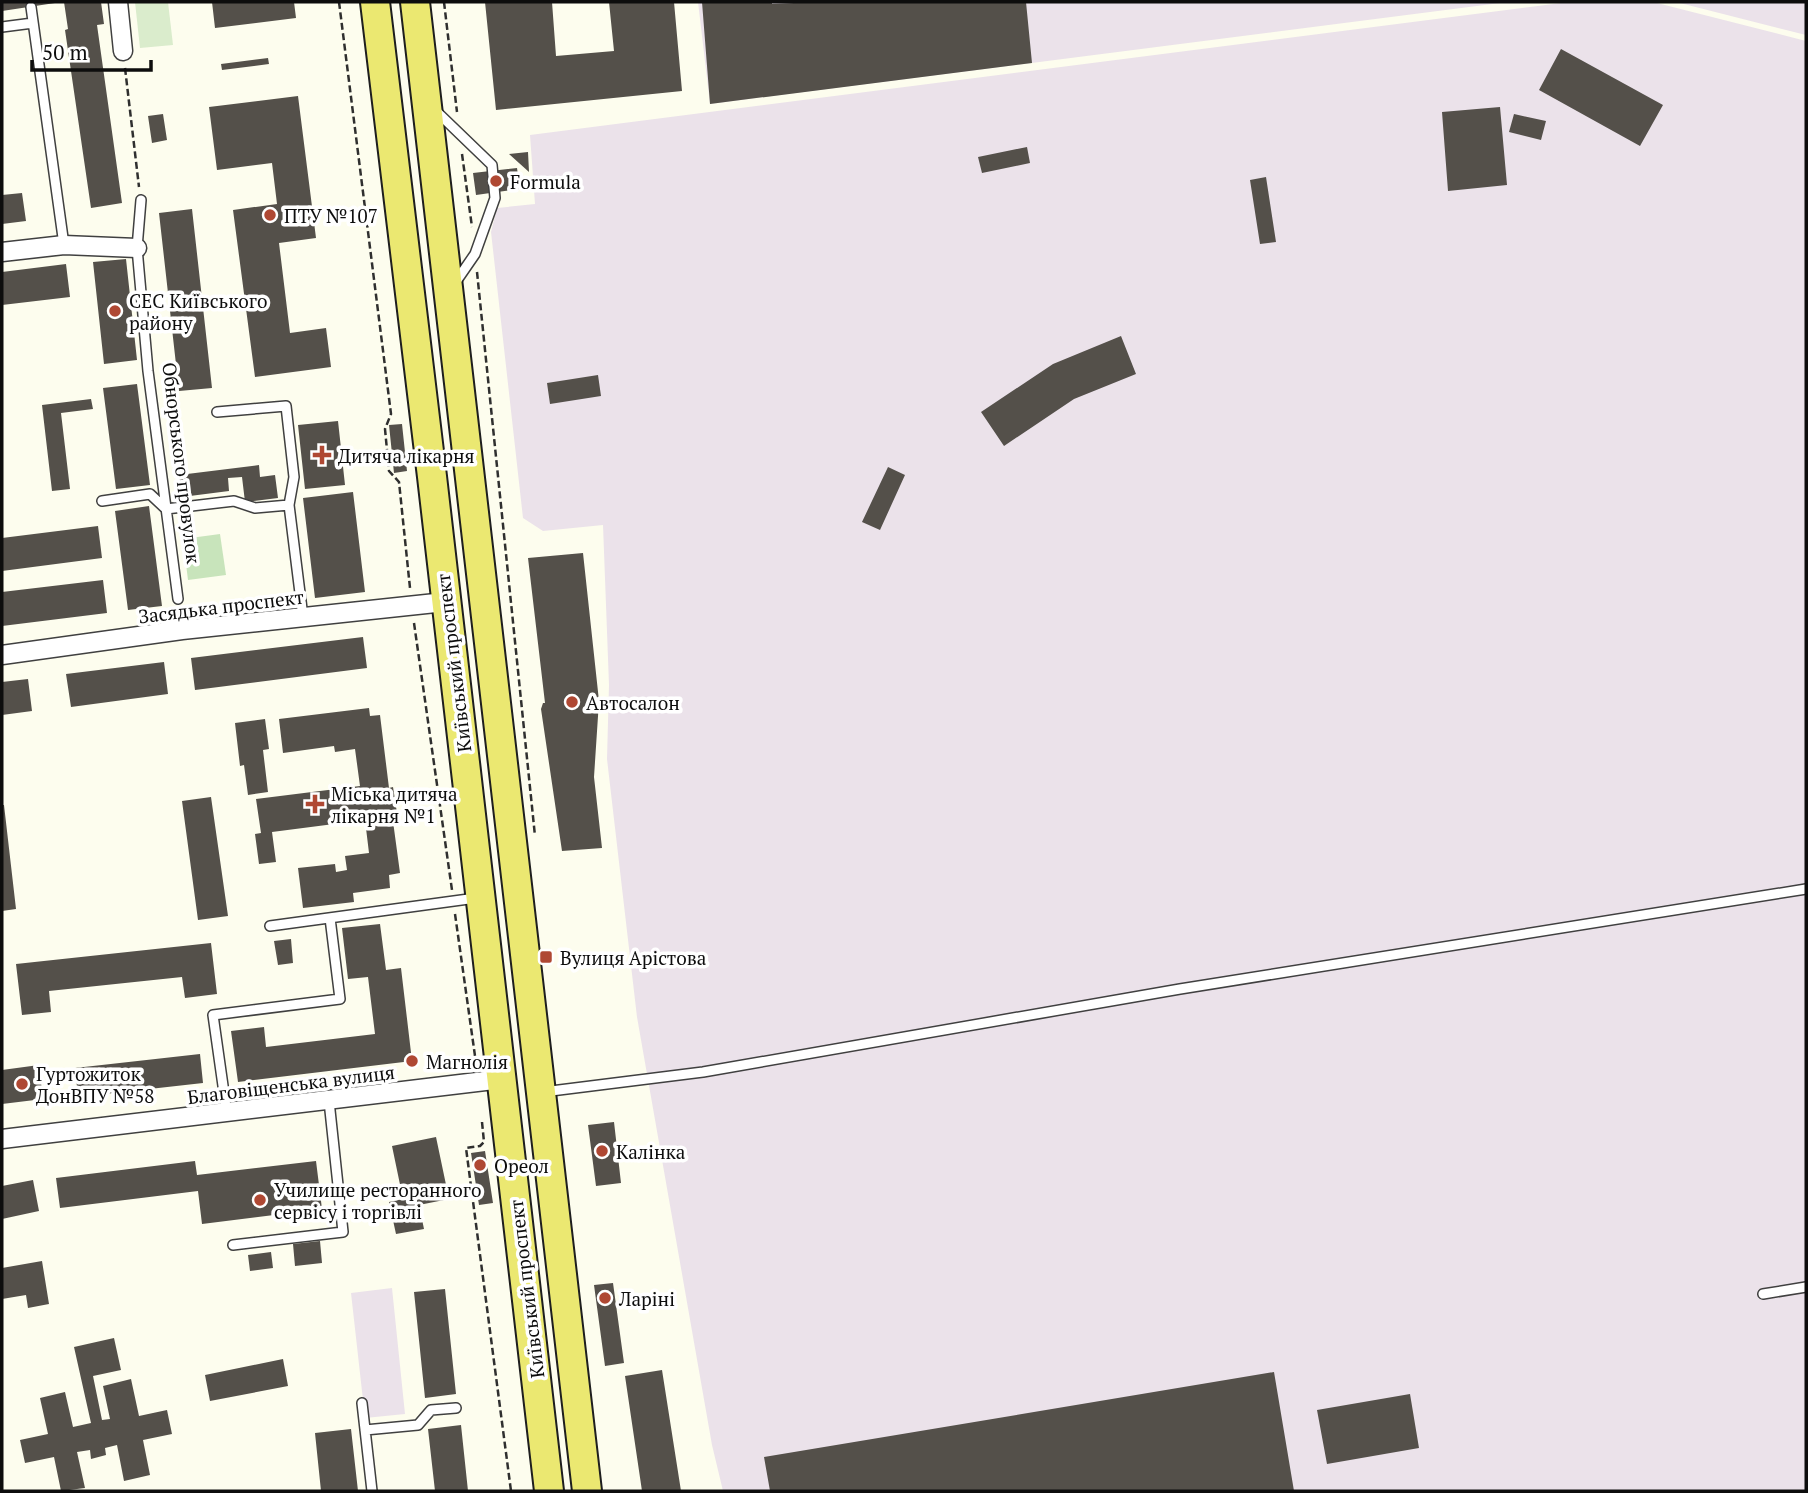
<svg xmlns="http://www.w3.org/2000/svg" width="1808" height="1493" font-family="'PT Serif',serif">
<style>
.industrial{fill:#ebe2ea}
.green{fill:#c8e4bb}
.pitch{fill:#daeccc}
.building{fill:#54504a}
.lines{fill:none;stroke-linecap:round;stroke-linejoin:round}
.lane-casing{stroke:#404040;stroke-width:12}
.street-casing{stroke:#404040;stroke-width:21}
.primary-casing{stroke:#1e1e1e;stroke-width:32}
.path{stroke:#2f2f2f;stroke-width:2.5;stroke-dasharray:7 3.5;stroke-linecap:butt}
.lane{stroke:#fff;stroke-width:9}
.street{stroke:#fff;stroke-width:18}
.primary{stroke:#ebe871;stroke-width:28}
.poi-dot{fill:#af4833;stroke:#fff;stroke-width:2.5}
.labels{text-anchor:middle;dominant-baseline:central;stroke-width:7;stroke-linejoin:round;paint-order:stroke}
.poi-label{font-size:19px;fill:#0d0d0d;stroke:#fff;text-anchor:start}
.street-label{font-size:19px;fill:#0d0d0d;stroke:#fff}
</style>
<rect width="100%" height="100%" fill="#fdfdee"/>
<!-- industrial -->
<path class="industrial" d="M698,2H1508L710,104Z
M1569,2H1653L1806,41V1491H723L712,1445L637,1017L607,759L609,685L603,525L543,531L523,518L491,232L497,208L535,204L530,135Z
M1676,2H1806V35Z
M392,1288L405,1414L365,1418L351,1293Z"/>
<!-- green -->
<path class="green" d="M220,534L226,575L188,580L183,539Z"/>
<!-- pitch -->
<path class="pitch" d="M135,2H168L173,45L140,48Z"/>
<!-- building -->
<path class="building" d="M2,2H55V3L2,11Z
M64,2H101L104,24L97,25L122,203L91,208L65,30L68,29Z
M212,2H294L296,18L215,28Z
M485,2H552L556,56L614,51L609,2H674L682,91L496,110Z
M702,2H772V4L816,2H1026L1032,63L710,104Z
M1561,49L1663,105L1640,146L1539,90Z
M268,58L269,64L222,70L221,64Z
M298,96L316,238L279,243L290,333L326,328L331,367L255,377L233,210L277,204L272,163L217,170L209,107Z
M1500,107L1507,185L1448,191L1442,112Z
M163,114L167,140L152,143L148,116Z
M1514,114L1546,121L1541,140L1509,132Z
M1027,147L1030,163L982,173L978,157Z
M528,152L529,172L509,154Z
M517,168L520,189L476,195L473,173Z
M1266,177L1276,242L1260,244L1250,180Z
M22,193L26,221L2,224V195Z
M192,209L212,388L179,391L159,213Z
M126,259L137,360L104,364L93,262Z
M66,264L70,297L2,305V272Z
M1121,336L1136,374L1074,399L1004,446L981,412L1053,364Z
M598,375L601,396L550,404L547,383Z
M137,384L150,485L116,489L103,388Z
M91,399L93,409L61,413L70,489L52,491L42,405Z
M338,421L345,485L305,489L298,425Z
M402,424L407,471L394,473L389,425Z
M259,465L260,477L275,475L278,498L245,502L242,477L228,478L229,491L182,497L179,475Z
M888,467L905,475L880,530L862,522Z
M353,492L365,592L315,598L303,498Z
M149,506L162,606L128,610L115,511Z
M98,526L102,558L2,571V538Z
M583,553L599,701L594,777L602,848L562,851L541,709L543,703H545L528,558Z
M103,580L107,613L2,626V592Z
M363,637L367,668L195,690L191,658Z
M164,662L168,694L71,707L66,674Z
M28,679L32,711L2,715V682Z
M369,708L370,716L380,715L389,788L393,787L397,813L392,814L400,873L389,875L390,888L353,893L354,902L303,908L298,868L335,864L336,872L347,870L345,856L369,853L365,820L272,832L276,862L259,864L255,834L261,833L256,799L360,786L355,749L335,752L334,746L283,753L279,719Z
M265,719L269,749L263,750L268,792L248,795L244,765L240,766L235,723Z
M211,797L228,916L198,920L182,801Z
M2,805H4L16,909L2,911Z
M380,924L386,970L401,968L412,1061L238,1082L231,1031L264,1027L266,1047L375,1034L368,977L348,979L342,928Z
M291,939L293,963L278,965L274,941Z
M211,943L217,994L185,998L182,977L49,991L51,1012L22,1015L16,964Z
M200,1054L203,1083L78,1097L75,1068Z
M39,1065L43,1099L2,1104V1070Z
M614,1122L621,1183L596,1186L588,1125Z
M436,1137L449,1199L419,1205L424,1229L396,1234L389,1202L403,1199L392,1146Z
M485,1151L493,1203L479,1205L471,1153Z
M195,1161L197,1175L316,1161L322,1209L202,1224L198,1191L60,1208L56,1178Z
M33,1180L39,1211L2,1219V1186Z
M320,1241L322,1263L295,1266L293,1244Z
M271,1252L273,1268L250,1271L248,1255Z
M42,1261L49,1304L28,1308L26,1295L2,1299V1268Z
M613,1283L624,1363L605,1366L594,1285Z
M445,1289L456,1394L425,1398L414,1292Z
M114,1338L121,1370L93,1376L102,1420L110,1419L103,1386L131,1379L139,1416L167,1410L172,1434L143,1440L150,1475L124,1481L117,1445L105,1448L106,1455L91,1459L90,1450L77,1452L85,1488L61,1491L54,1457L25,1463L20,1440L48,1434L40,1398L65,1392L73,1427L91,1423L74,1347Z
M283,1359L288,1386L210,1401L205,1375Z
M662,1370L681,1491H642L625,1376Z
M1274,1372L1294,1491H770L764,1457Z
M1410,1394L1419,1448L1327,1464L1317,1410Z
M461,1425L468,1491H435L428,1429Z
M351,1429L358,1491H321L315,1433Z"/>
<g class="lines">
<defs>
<path id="lane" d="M31,7L64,245
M2,27L33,23
M436,111L492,165L495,198L475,254L455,283
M141,200L137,248L148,371L178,599
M217,412L286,406L294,477L289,505
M102,501L150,494L166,509L234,501L255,508L289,505L303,617
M270,926L476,898
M543,1092L703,1072L1180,989L1806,889
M227,1114L213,1015L340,999L330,918
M233,1245L343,1232L329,1101
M1763,1294L1806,1287
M362,1403L372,1491
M365,1430L418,1425L431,1410L456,1408"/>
<path id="street" d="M118,2L123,51
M2,252L64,245L137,248
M2,655L182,630L445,602
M2,1139L502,1079"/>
<path id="primary" d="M375,2C436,498 492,995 549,1491
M415,2L587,1491"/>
</defs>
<!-- lane casing -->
<use href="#lane" class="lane-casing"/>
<!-- street casing -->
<use href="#street" class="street-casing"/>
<!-- primary casing -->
<use href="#primary" class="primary-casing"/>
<!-- path -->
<path class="path" d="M339,2L391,414L385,429L389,471L399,482L410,588
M444,2L457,112
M125,68L139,187
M462,154L472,227
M477,272L535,836
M414,623L452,890
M455,914L476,1063
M482,1122L484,1142L480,1146L466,1148L511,1491"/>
<!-- lane -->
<use href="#lane" class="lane"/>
<!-- street -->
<use href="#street" class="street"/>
<!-- primary -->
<use href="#primary" class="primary"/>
</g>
<!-- markers -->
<g class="poi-dot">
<circle cx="496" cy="181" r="7"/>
<circle cx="270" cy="215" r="7"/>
<circle cx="115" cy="311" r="7"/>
<path d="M318.5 444.5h7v7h7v7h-7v7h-7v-7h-7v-7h7z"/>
<circle cx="572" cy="702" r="7"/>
<path d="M311.5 793.5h7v7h7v7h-7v7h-7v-7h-7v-7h7z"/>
<rect x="539" y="950" width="14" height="14" rx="3.5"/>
<circle cx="412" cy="1061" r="7"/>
<circle cx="22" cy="1084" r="7"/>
<circle cx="602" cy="1151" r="7"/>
<circle cx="480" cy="1165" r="7"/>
<circle cx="260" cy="1200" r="7"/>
<circle cx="605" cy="1298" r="7"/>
</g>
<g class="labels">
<!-- poi labels -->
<g class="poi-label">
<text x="510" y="181">Formula</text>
<text x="284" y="215">ПТУ №107</text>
<text x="129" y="300">СЕС Київського<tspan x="129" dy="22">району</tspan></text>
<text x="338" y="455">Дитяча лікарня</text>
<text x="586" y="702">Автосалон</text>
<text x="331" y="793">Міська дитяча<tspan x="331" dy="22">лікарня №1</tspan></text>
<text x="560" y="957">Вулиця Арістова</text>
<text x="426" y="1061">Магнолія</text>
<text x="36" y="1073">Гуртожиток<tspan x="36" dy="22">ДонВПУ №58</tspan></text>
<text x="616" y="1151">Калінка</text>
<text x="494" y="1165">Ореол</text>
<text x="274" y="1189">Училище ресторанного<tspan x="274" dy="22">сервісу і торгівлі</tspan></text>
<text x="619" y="1298">Ларіні</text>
</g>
<!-- street labels -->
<g class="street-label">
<text transform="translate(182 463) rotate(83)">Обнорського провулок</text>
<text transform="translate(221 606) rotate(-7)">Засядька проспект</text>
<text transform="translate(453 663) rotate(-97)">Київський проспект</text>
<text transform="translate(291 1084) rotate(-7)">Благовіщенська вулиця</text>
<text transform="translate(526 1289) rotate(-97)">Київський проспект</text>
</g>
</g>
<!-- border -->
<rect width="1808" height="1493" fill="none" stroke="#0d0d0d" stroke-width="7"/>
<!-- scale -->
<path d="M32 60v10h119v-10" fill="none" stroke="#0d0d0d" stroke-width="3.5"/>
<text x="42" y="60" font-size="21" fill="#0d0d0d" stroke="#ffffff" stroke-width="5" paint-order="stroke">50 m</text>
</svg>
